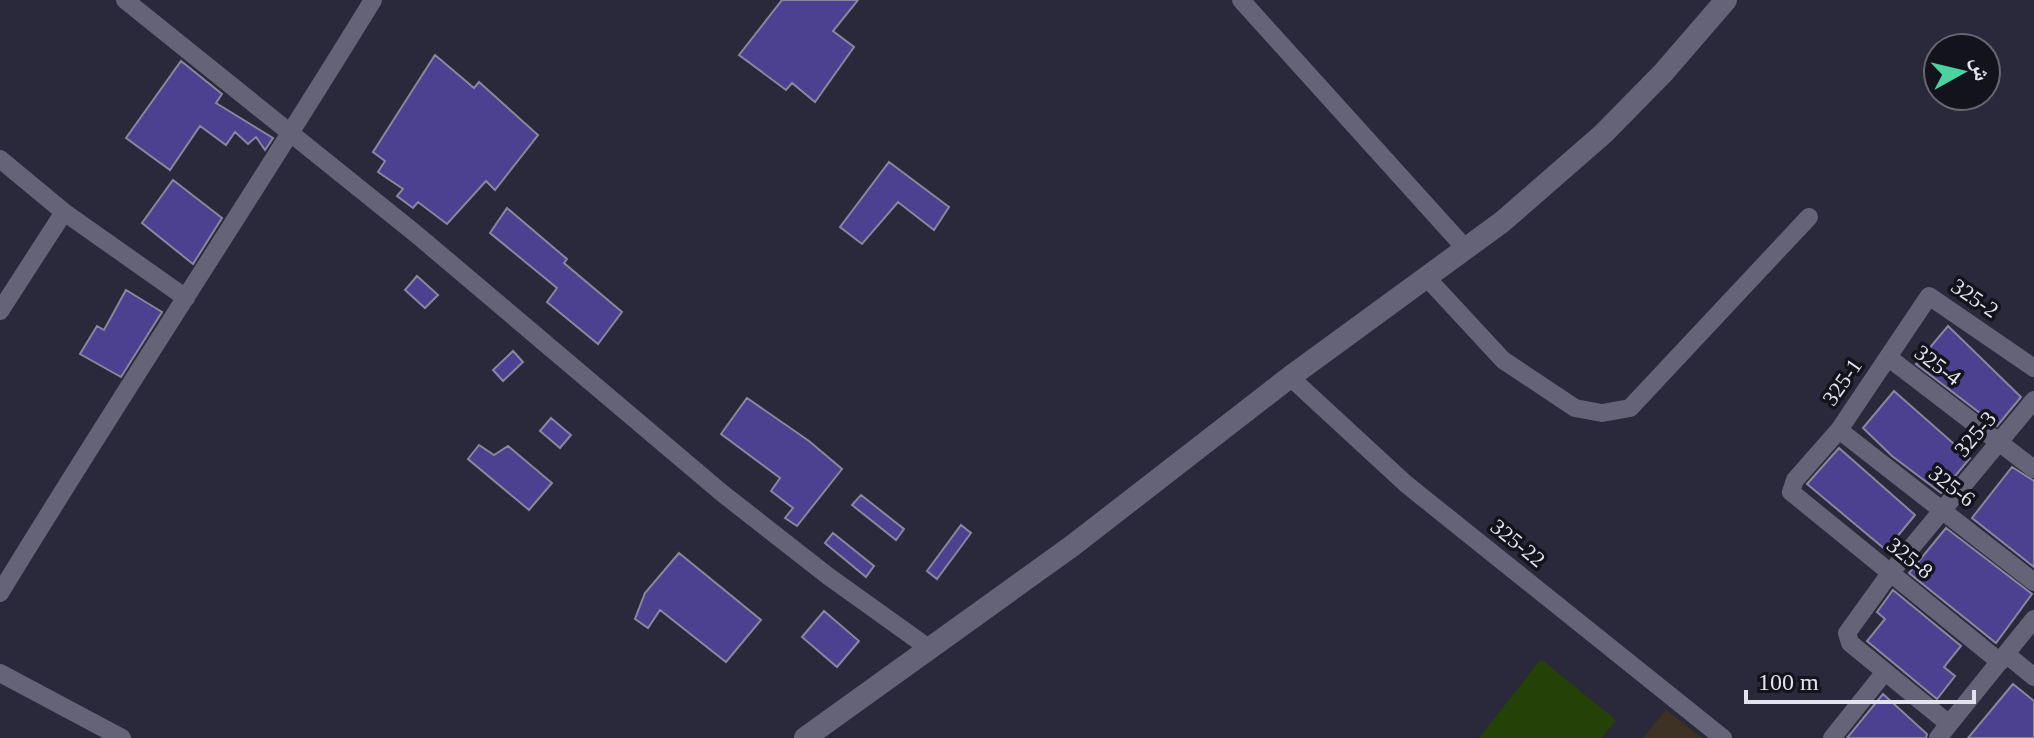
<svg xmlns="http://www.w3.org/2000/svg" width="2034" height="738" font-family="'Times New Roman','Noto Naskh Arabic',serif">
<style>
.education{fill:#3c3122}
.green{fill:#244107}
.building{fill:#4c4091;stroke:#87879d;stroke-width:2}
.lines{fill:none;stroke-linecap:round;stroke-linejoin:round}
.minor{stroke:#646378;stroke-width:18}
.tertiary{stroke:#646378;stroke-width:22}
.labels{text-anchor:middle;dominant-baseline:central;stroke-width:7;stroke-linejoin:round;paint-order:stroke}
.street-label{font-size:22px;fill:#e3e3ef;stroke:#13131b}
</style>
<rect width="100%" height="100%" fill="#2a293c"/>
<!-- education -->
<path class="education" d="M1666,710L1702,738H1643Z"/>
<!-- green -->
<path class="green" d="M1541,659L1616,720L1602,738H1479Z"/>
<!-- building -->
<path class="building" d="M782,0H858L833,31L854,47L815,102L792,83L786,90L739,55Z
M435,55L474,88L479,82L538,135L495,190L486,181L447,224L418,202L413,208L397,196L403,189L378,172L385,161L373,152Z
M181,61L222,94L216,103L273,138L265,150L256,137L248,144L235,132L226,145L200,126L170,170L126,138Z
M889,162L949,207L934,230L898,202L862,244L840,227Z
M173,180L222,218L193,264L142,223Z
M507,208L567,259L564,263L622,312L598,344L547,302L557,288L490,233Z
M417,276L438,295L425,308L405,290Z
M126,290L162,312L121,377L80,354L97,326L104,330Z
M1948,326L2021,397L1997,426L1916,364Z
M513,351L523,362L503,381L493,370Z
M1894,391L1970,458L1941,493L1892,456L1863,428Z
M747,398L809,441L842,469L797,526L785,518L793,508L771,491L780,478L721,434Z
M551,418L571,435L560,448L540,431Z
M479,445L494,455L508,446L552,483L529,510L468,459Z
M1839,448L1915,515L1886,550L1807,484Z
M2012,467L2034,481V567L1972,518Z
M861,495L904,529L896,540L852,505Z
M961,525L971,533L937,579L927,571Z
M1946,528L2032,594L1996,643L1909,573Z
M833,533L874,566L866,577L825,543Z
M679,553L761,620L726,662L660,610L648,628L635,619L645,593Z
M1893,590L1961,646L1944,667L1955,676L1937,699L1867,641L1885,619L1877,612Z
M824,611L859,641L837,667L802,637Z
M2013,684L2034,701V738H1968Z
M1883,694L1927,734L1926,738H1847Z"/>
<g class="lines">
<!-- minor -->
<path class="minor" d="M125,0L416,234L722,493L828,576L930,649
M1241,0L1466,249
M0,159L64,212L186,298
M1427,278L1503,360L1575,408L1602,413L1630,408L1809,217
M0,311L64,212
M1889,358L2034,469
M1290,377L1406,484L1723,738
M1839,430L2034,582
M0,593C122,393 251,199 373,0
M2006,654L2034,677
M2000,662L1791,492L1795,480L1839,430L1929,296L2034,368
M0,673L122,738
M1949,724L1850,643L1847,633L1891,572L2034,400
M1832,738L1884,673
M1938,738L2034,619"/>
<!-- tertiary -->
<path class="tertiary" d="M805,738L1072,546L1290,377L1502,222L1603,134L1663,73L1726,0"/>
</g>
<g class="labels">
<!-- street labels -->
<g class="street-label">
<text transform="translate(1975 298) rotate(34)">325-2</text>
<text transform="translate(1938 365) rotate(37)">325-4</text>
<text transform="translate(1842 382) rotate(-55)">325-1</text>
<text transform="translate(1975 434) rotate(-50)">325-3</text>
<text transform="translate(1952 486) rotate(38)">325-6</text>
<text transform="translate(1518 543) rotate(39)">325-22</text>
<text transform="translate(1910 558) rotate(39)">325-8</text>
</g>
</g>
<!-- north arrow -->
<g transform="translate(1962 72) rotate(82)"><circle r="38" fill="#13131b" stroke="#666670" stroke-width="2"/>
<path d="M0-6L14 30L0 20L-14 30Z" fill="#47d49e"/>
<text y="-12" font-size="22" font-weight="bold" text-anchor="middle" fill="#e3e3ef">ش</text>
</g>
<!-- scale -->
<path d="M1746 690v12h228v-12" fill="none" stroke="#e3e3ef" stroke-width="4"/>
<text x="1758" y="690" font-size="24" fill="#e3e3ef" stroke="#13131b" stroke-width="6" paint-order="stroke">100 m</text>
</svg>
